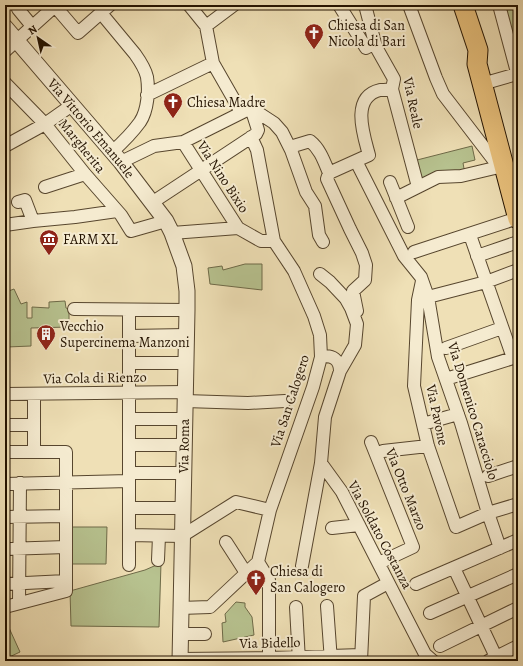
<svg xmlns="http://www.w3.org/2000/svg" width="523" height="666" font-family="Alegreya,serif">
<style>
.green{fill:#b7c28f;stroke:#6e6a48}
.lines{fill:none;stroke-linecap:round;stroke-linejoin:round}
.minor-casing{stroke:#57462e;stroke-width:14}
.tertiary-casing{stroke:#57462e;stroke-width:17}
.primary-casing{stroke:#241300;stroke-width:21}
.minor{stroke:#f5ebd0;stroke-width:12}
.tertiary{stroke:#f5ebd0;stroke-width:15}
.primary{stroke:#e8c07b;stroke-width:19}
.labels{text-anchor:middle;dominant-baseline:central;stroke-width:4;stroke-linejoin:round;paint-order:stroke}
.poi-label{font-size:14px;fill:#241300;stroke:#f5ebd0;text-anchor:start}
.street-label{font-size:14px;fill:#241300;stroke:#f5ebd0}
</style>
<rect width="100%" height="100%" fill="#efe0b6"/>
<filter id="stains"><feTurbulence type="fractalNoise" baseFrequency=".005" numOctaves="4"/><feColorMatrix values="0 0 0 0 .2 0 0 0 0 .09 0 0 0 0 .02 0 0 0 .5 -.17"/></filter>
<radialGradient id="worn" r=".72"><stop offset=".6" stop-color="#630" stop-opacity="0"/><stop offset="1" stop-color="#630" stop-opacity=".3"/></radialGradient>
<!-- green -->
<path class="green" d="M499,5H518V76Z
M472,146L475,160L463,163L465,174L422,183L417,160Z
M245,264H262V290L210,284L208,268L222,266L223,270Z
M14,289L21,304L27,302V318H32V307L49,308V302L65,301L66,308L69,309V327L31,328V346L7,347V353H5V301L6,300V297L8,296L6,292Z
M71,527H107L106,564H72Z
M161,563L159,627L71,626L70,591L145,570Z
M236,602L245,603V607L252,617L254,635L223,642L222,623L226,622L225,614Z
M5,619L20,652L5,659Z"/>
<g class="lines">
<defs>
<path id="minor" d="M54,5L78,33L110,5
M189,5L206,26L213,63L241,112
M339,5L366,48L375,43
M365,5L376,47L394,79L392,89L418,187
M409,5L436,78L443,94L499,167H502
M499,5L518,76
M18,9L32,26
M101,13L135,54C140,61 145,68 147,77C149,90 148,110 140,122C132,133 122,143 112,152
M206,26L234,5
M5,51L55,6
M5,83L45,124L85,174L121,215L131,231L166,221
M482,84L517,74
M147,95L213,63
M251,108L274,123L282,132L291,150L306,192L315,206L319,235L323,242
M183,142L238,228
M5,146L45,124L72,105
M290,147L310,141C320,149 324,161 329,173L327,179L350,229L362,253L366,265L365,280L353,291L357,311
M356,161L404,256L421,277L428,297L438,357L461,423L488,513L500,548
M121,162L154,146L183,142L251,108
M329,173L369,155C364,136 350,97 380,90C383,90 388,90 392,89
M390,182L408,227
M45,187L85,174
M396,198L438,177L461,176L499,167
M18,202L25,200L33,221
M153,202L256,134L258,130L251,108
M5,225L33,221L75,217L117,211
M172,233L238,228L261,241H274
M414,252L518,218
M477,256L518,242
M422,281L418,300L414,386L428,446L456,527L488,513L518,504
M428,297L486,282L518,270
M74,309L187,310
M129,310V565
M129,336L186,335
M446,348L502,328
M321,357C332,354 340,360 340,371
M129,363H186
M446,379L513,358L470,235
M5,394L185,392
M34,394V452
M185,401L248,403L285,401
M129,419H184
M423,424L458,414
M5,425H34
M371,442L413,547L379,563
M129,445H184
M383,451L428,446
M5,452H66V591L5,607
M321,463L342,492L409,623L425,654L433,661
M129,473H183
M488,476L518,466
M5,484L129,481
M129,508H183
M5,517L66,516
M332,528L359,525
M129,535L182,536L236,502L270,510
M226,542L246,573
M5,549L66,547
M158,560L159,536
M258,562L269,580V661
M302,566L321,463L325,417L340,371L355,345L357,324L351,308L346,299L330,282L320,274
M454,568L496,657
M5,584L66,581
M416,584L518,540
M19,603L20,483
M327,606L331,661
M296,607L299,661
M180,608L210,607L258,562L270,510L313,387L321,357L320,335L314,316L294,271L274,241L257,150L251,137
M430,613L518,574
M180,634H205
M440,646L518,608
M180,659L269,658L361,655
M361,661L364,596L388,583
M488,661L518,646"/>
<g id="tertiary">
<path id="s1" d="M5,27L121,162L166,221L172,233L184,266L187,291V310L180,661"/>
</g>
<path id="primary" d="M463,5L478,50L477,64L518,219"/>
</defs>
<!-- minor casing -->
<use href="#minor" class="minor-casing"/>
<!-- tertiary casing -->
<use href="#tertiary" class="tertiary-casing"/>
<!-- primary casing -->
<use href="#primary" class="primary-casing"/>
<!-- minor -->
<use href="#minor" class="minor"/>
<!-- tertiary -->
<use href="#tertiary" class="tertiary"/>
<!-- primary -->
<use href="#primary" class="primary"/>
</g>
<!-- icons -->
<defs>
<symbol id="church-pin" viewBox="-11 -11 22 30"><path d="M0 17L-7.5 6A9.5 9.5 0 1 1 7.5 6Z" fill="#8f2418" stroke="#f5ebd0"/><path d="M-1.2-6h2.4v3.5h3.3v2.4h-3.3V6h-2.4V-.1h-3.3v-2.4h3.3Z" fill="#fff"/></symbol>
<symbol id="museum-pin" viewBox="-11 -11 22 30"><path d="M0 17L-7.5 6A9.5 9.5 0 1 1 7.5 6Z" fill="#8f2418" stroke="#f5ebd0"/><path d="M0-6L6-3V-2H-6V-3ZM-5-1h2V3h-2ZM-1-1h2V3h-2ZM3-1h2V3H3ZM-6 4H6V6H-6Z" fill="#fff"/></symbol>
<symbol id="building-pin" viewBox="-11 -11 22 30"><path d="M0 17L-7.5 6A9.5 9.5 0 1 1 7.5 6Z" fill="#8f2418" stroke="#f5ebd0"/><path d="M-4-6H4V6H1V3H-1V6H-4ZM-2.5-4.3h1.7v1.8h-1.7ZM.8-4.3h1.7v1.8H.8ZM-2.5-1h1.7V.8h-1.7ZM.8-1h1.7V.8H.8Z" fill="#fff"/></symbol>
</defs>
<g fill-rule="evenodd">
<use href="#church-pin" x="303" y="22" width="22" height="30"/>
<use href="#church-pin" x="162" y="91" width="22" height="30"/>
<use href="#museum-pin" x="38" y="228" width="22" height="30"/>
<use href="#building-pin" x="35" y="323" width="22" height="30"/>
<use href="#church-pin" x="245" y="568" width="22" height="30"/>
</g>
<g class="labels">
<!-- poi labels -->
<g class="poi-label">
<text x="328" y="25">Chiesa di San<tspan x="328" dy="16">Nicola di Bari</tspan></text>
<text x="187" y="102">Chiesa Madre</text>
<text x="63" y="239">FARM XL</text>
<text x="60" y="326">Vecchio<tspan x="60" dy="16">Supercinema Manzoni</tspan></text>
<text x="270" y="571">Chiesa di<tspan x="270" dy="16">San Calogero</tspan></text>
</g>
<!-- street labels -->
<g class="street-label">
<text transform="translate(413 103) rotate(78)">Via Reale</text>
<text stroke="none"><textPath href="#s1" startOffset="133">Via Vittorio Emanuele</textPath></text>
<text transform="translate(82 146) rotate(51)">Margherita</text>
<text transform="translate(223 177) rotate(57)">Via Nino Bixio</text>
<text transform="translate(95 378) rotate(-1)">Via Cola di Rienzo</text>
<text transform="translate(290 401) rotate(-72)">Via San Calogero</text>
<text transform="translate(473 411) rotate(73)">Via Domenico Caracciolo</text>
<text transform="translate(437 415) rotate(78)">Via Pavone</text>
<text transform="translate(184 446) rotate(-89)">Via Roma</text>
<text transform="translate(406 489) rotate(68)">Via Otto Marzo</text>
<text transform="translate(380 535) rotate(62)">Via Soldato Costanza</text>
<text transform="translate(270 643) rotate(-1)">Via Bidello</text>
</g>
</g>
<!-- margin -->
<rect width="523" height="666" fill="none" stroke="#efe0b6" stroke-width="20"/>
<rect x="6" y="6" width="511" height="654" fill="none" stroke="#241300" stroke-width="2"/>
<rect x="10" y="10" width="503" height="646" fill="none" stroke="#241300"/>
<!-- north arrow -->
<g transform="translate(38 38) rotate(326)" stroke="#f5ebd0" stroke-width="3" paint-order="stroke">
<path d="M0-3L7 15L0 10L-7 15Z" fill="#241300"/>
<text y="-6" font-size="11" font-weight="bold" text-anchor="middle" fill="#241300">N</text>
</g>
<rect width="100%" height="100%" filter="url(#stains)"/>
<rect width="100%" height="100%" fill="url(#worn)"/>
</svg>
